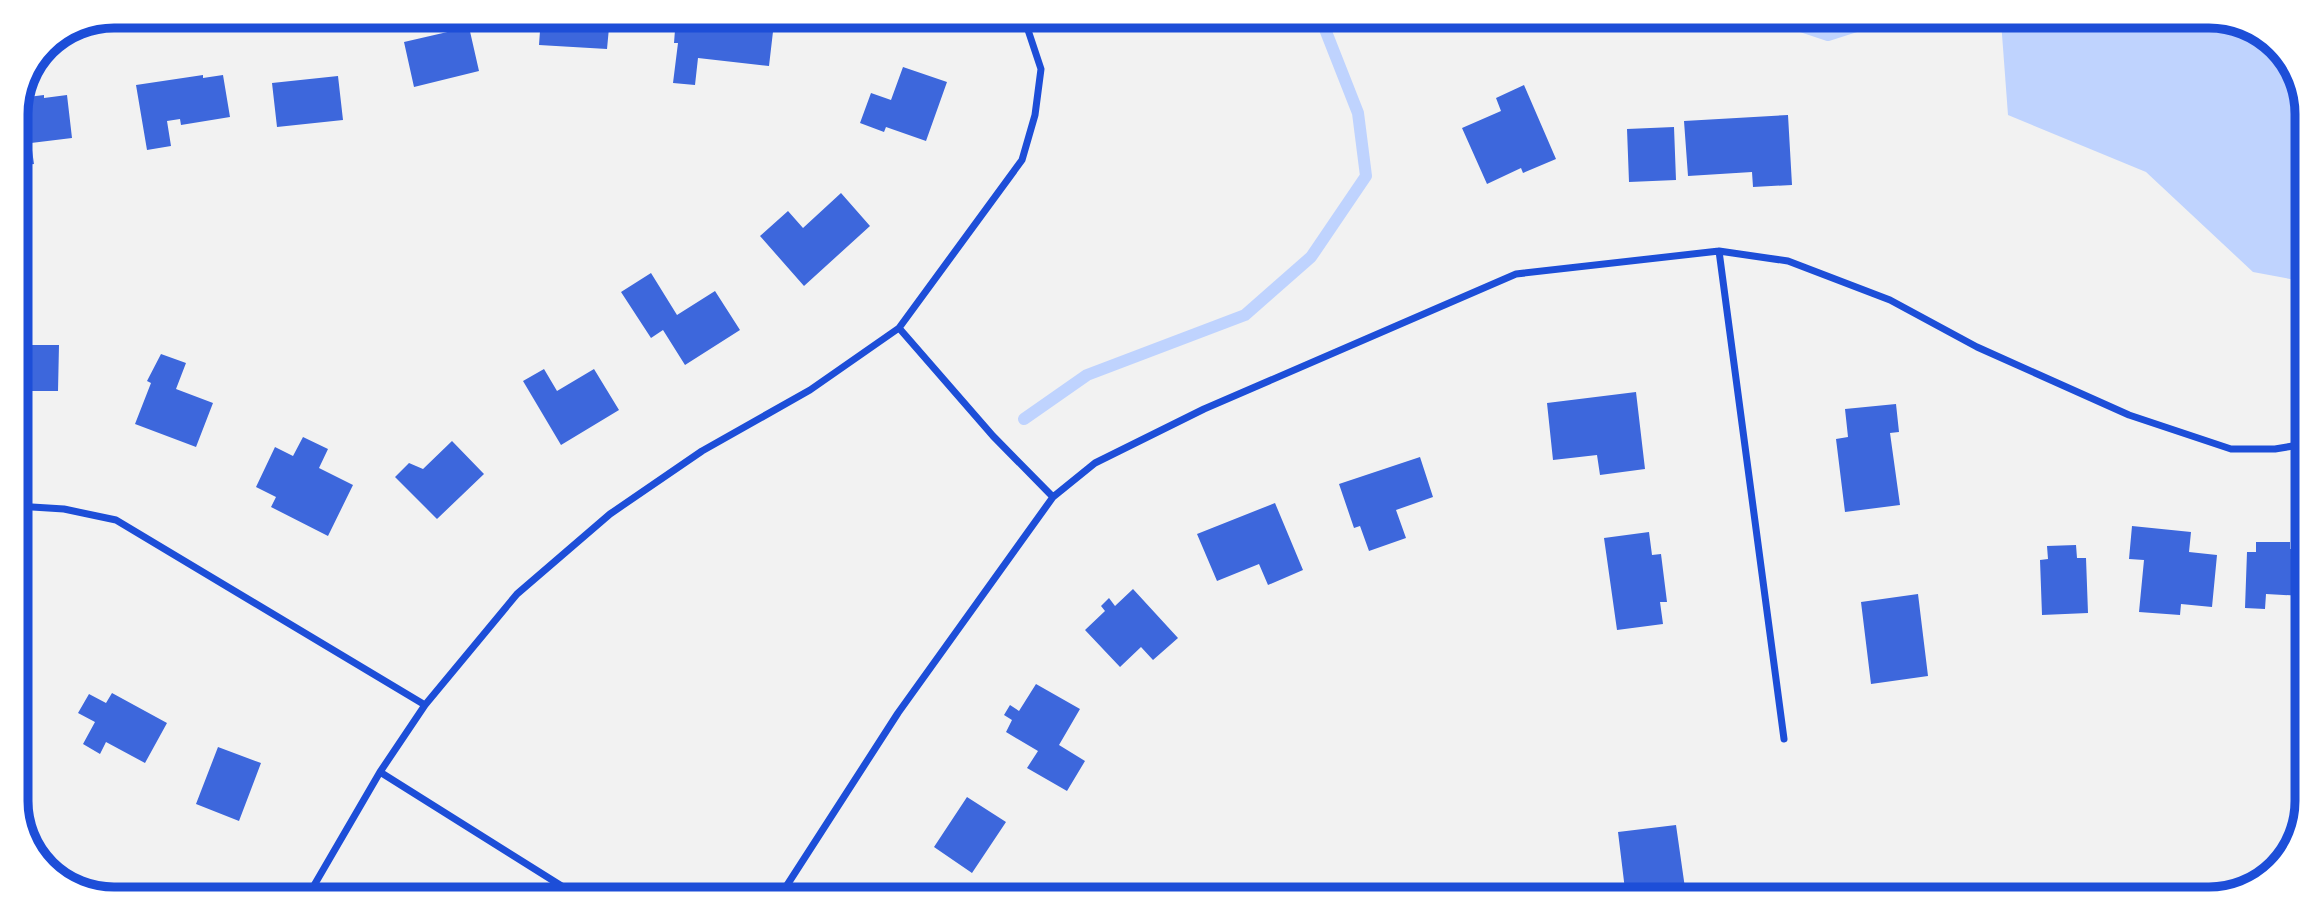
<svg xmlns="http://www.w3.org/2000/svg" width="2323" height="915" font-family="Jost,sans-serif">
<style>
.water{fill:#bfd3fe}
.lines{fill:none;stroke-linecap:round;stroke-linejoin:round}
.stream{stroke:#bfd3fe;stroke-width:12}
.building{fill:#3d67dc}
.minor{stroke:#1d4ed8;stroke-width:7}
.rim{fill:none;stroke:#1d4ed8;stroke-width:9}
</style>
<rect width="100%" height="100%" fill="#f2f2f2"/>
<!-- water -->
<path class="water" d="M2001,21H2241L2287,54L2307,107L2306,282L2253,272L2146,172L2008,115Z"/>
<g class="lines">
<!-- stream -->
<path class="stream" d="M1783,20L1828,35L1875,20
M1024,419L1087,375L1245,315L1311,257L1366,176L1358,113L1321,19"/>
</g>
<!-- building -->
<path class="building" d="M541,17H610L607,49L539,45Z
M676,17H741L774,23L769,66L698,58L695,85L673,83L678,43H674Z
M469,27L479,71L414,87L404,42Z
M903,67L947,82L926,141L886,127L884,132L860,123L871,93L891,100Z
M203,75V78L223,75L230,117L181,125L180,119L167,121L171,146L147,150L136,85Z
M338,76L343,120L277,127L272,83Z
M1524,85L1556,159L1523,173L1521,168L1487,184L1462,128L1501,111L1496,98Z
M44,95V98L67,95L72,138L31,143L34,164L16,166V108L20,98Z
M1788,115L1792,185L1753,187L1752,172L1688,176L1684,121Z
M1674,127L1676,180L1629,182L1627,129Z
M841,193L870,226L804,286L760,236L788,211L803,228Z
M651,273L677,315L715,291L740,330L685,365L663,330L651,338L621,292Z
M16,345H59L58,391H16Z
M161,354L186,363L176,389L213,403L196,447L135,424L151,383L147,381Z
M544,369L557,391L594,369L619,410L561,445L523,381Z
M1636,392L1645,469L1600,475L1597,455L1553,460L1547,403Z
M1896,404L1899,432L1890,433L1900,505L1845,512L1836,439L1848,437L1845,409Z
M303,437L328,449L319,468L353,485L328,536L271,507L276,497L256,487L275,447L293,456Z
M452,441L484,474L437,519L395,477L409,463L423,469Z
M1420,457L1433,497L1396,510L1406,538L1369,551L1360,526L1354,528L1339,484Z
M1275,503L1303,570L1268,585L1259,564L1217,581L1197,534Z
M2132,526L2191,532L2189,552L2217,555L2212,607L2181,604L2180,615L2139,612L2144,560L2129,559Z
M1649,532L1652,555L1661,554L1667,602H1660L1663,624L1617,630L1604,538Z
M2256,542H2290V549H2304V596L2266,594L2265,609L2245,608L2247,552H2256Z
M2076,545L2077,558H2086L2088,613L2042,615L2040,560L2048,559L2047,546Z
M1133,589L1178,638L1153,660L1141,647L1120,667L1085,630L1105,611L1101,606L1109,598L1115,606Z
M1918,594L1928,676L1871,684L1861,602Z
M1036,684L1080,709L1059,745L1085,761L1067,791L1027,768L1038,751L1006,732L1012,720L1004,715L1010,705L1019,711Z
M112,693L167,723L145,763L106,742L100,754L83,744L95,722L78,713L89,694L106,703Z
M218,747L261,763L239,821L196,804Z
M967,797L1006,822L972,873L934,847Z
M1676,825L1685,888L1701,886L1702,898H1626L1618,832Z"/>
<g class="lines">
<!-- minor -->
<path class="minor" d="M1719,251L1784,739
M899,328L993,436L1053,497
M16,506L64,509L116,520L425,705
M380,772L576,895
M1801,888L1803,898
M309,894L380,772L425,705L517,594L610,514L702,451L810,390L899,328L1022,160L1035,115L1041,69L1024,18
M780,896L898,713L1053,497L1095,463L1204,409L1516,274L1719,251L1788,261L1890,300L1977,347L2129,415L2231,449H2275L2305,444"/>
</g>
<!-- crop -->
<path d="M0 0H2323V915H0ZM114 28H2209A86 86 0 0 1 2295 114V801A86 86 0 0 1 2209 887H114A86 86 0 0 1 28 801V114A86 86 0 0 1 114 28Z" fill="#fff" fill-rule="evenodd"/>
<path class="rim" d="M114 28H2209A86 86 0 0 1 2295 114V801A86 86 0 0 1 2209 887H114A86 86 0 0 1 28 801V114A86 86 0 0 1 114 28Z"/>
</svg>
